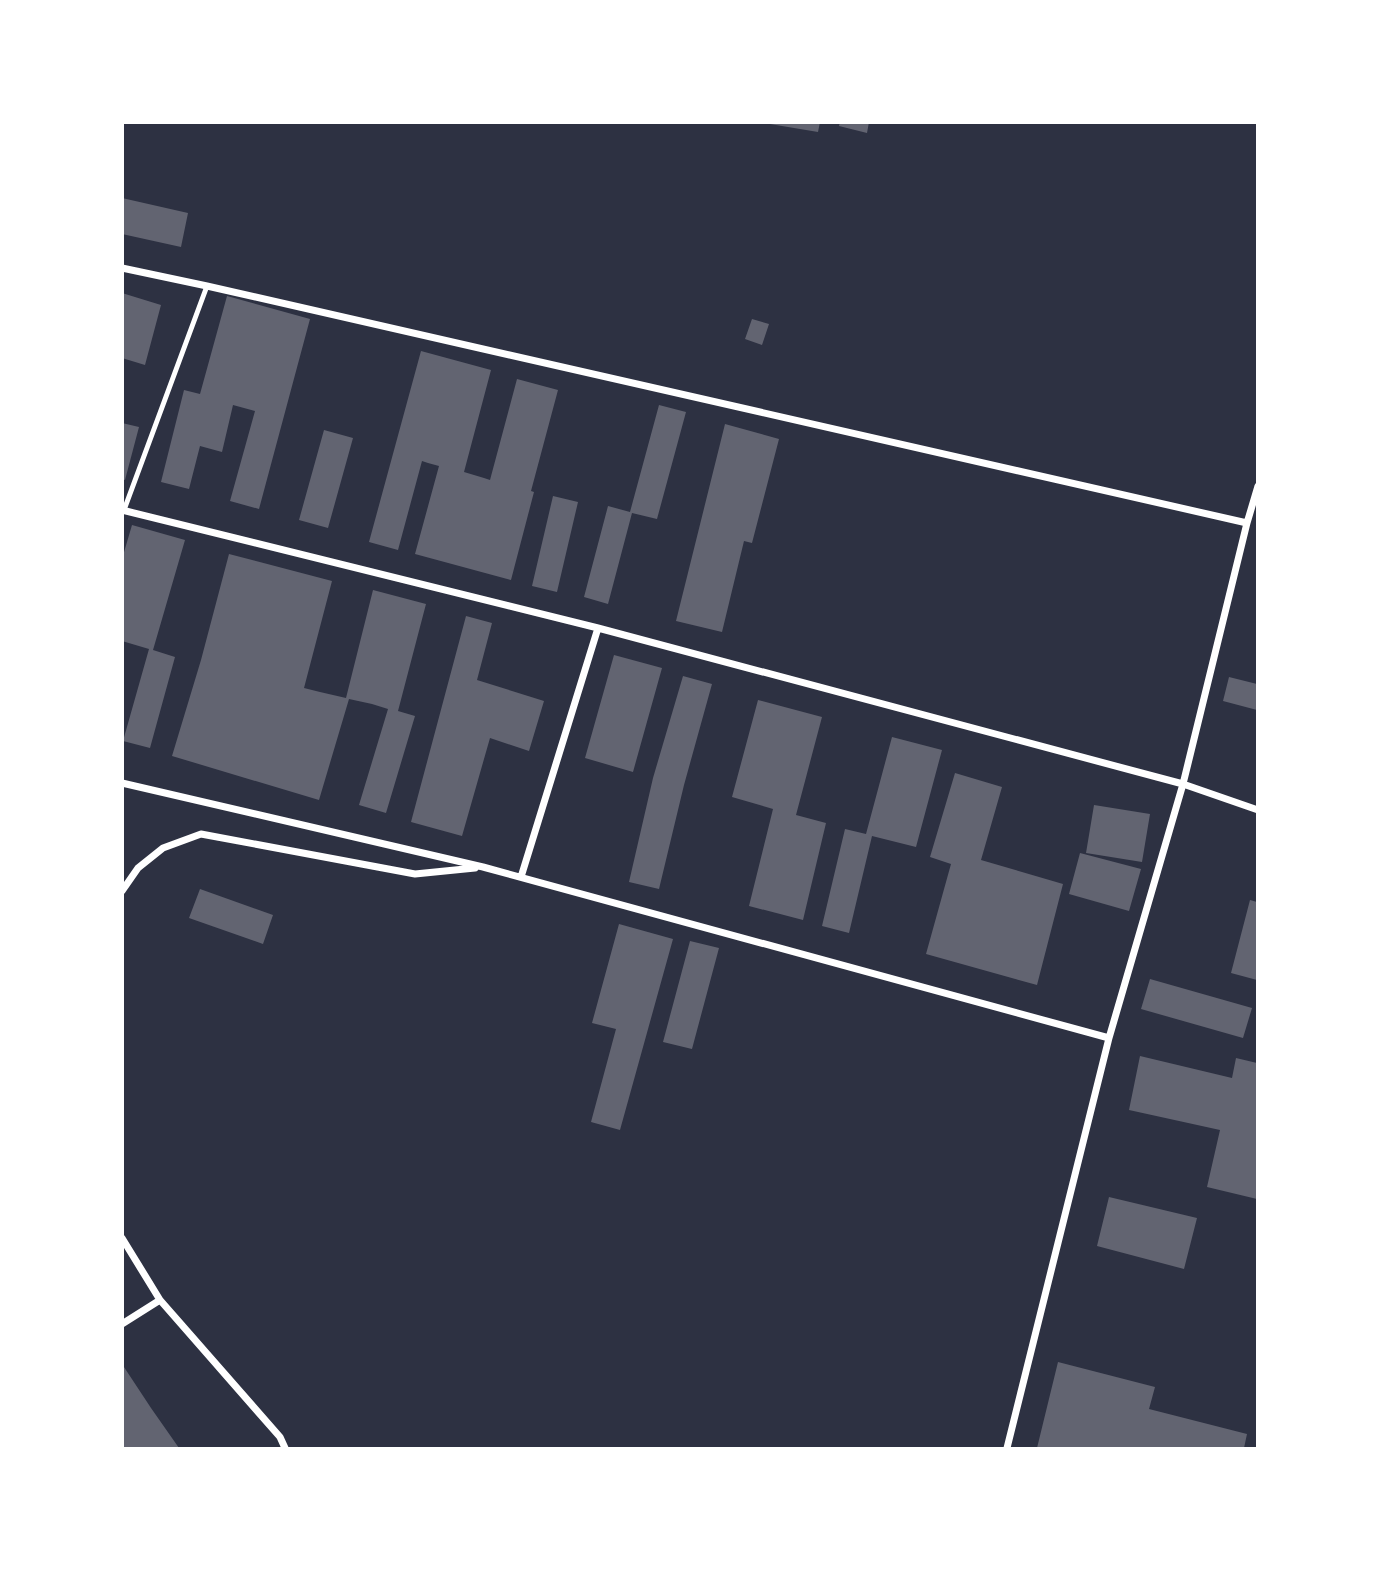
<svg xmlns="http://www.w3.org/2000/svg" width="1380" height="1571" font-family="Karla,sans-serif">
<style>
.building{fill:#626471}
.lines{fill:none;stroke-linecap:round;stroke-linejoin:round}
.service{stroke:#fff;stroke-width:5}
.minor{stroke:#fff;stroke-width:7}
</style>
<rect width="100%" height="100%" fill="#2d3142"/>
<!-- building -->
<path class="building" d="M770,122H820L818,132L770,124Z
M840,122H869L867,133L839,126Z
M122,198L188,213L181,247L122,234Z
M122,293L161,305L145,365L122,358Z
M227,296L310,319L259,509L230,501L255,411L233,405L222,452L200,446L189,489L161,482L184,390L200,394Z
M752,319L769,324L762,345L745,339Z
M421,351L491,370L464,472L484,478L490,480L517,379L558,390L531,491L534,492L511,580L415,554L439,466L428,463L422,461L398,550L369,542Z
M659,405L686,412L657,519L632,513L608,604L584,597L608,506L630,512Z
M122,423L139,427L125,480L122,479Z
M725,424L779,439L752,543L744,541L722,632L676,621Z
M324,430L353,438L328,528L299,520Z
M553,496L578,502L557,592L532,586Z
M132,525L185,540L153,650L175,657L150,748L123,741L149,649L122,641V559Z
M229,554L332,581L304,688L320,692L346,698L373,590L426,604L398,711L415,716L386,813L359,805L388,709L372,704L349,699L319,800L172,756L201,660Z
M466,616L492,623L477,680L544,701L529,751L490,738L462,836L411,822Z
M614,655L662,668L633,772L585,758Z
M683,676L712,684L684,785L659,889L629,882L653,778Z
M1229,677L1257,684V710L1223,701Z
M758,700L822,717L796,815L826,823L803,920L749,906L773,809L732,797Z
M892,737L942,750L916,847L872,836L849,933L822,926L845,829L866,834Z
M955,773L1002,787L981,860L1063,884L1037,985L926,954L951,864L930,857Z
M1094,805L1150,814L1142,862L1086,853Z
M1080,853L1141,869L1129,911L1069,894Z
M200,889L273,915L263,944L189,918Z
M1250,900L1257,902V980L1231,973Z
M619,924L673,939L620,1130L591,1122L616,1029L592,1023Z
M690,941L719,948L692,1049L663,1042Z
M1150,979L1252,1008L1243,1038L1141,1009Z
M1140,1056L1232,1078L1236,1058L1257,1063V1199L1207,1187L1220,1130L1129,1110Z
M1109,1197L1197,1218L1184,1269L1097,1246Z
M1058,1362L1155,1387L1149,1409L1247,1434L1244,1448H1037Z
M122,1364L151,1408L179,1448H122Z"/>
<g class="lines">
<!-- service -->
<path class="service" d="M124,510L207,286"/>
<!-- minor -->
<path class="minor" d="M122,268L207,286L1247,523
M122,510L598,628L1183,784L1258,810
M122,783L483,867L1109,1038
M521,877L598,628
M122,891L138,868L163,848L201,834L415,874L475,868
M122,1238L160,1300L280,1437L285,1448
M122,1324L160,1300
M1007,1448L1109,1038L1183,784L1247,523L1258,486"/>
</g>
<!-- border -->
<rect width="1380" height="1571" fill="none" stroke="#ffffff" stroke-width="248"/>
</svg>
